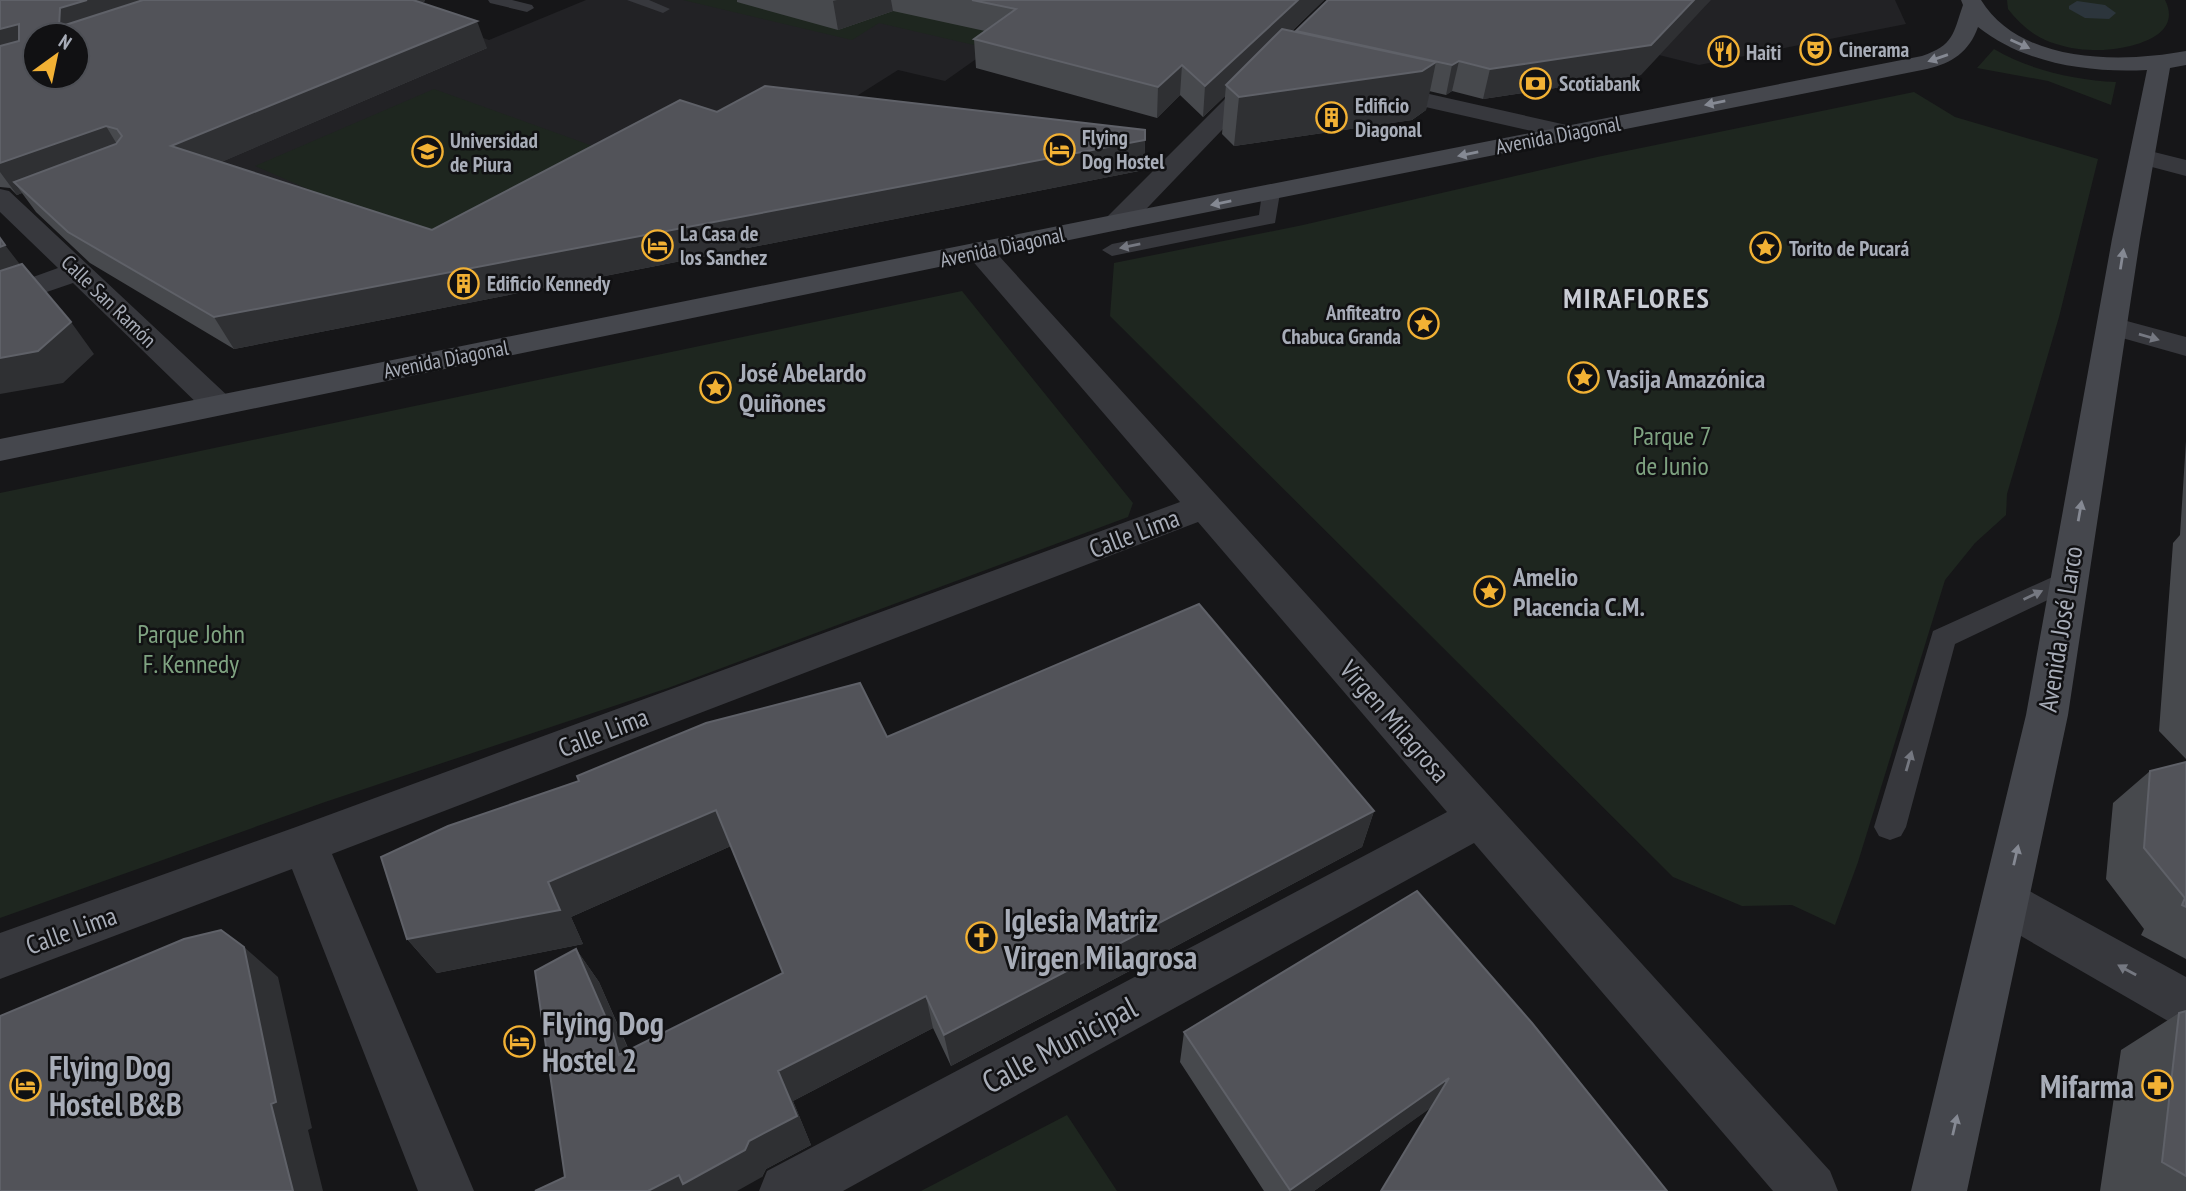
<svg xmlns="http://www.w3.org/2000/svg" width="2186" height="1191" font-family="'PT Sans Narrow',sans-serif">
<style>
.built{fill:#222225}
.green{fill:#1e261f}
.water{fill:#2c353c}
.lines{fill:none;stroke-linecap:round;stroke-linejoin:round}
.lane{fill:#37383d;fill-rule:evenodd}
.street{fill:#37383d;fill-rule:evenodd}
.secondary{fill:#45474d;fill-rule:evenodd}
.wall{fill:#47494d}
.shaded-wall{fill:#2f3033}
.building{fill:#525359;stroke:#5f6168;stroke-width:2;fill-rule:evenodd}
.oneway{fill:#858993}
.oneway2{fill:#757881}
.labels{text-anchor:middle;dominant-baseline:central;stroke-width:5;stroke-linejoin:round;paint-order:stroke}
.far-poi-label{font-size:21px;font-weight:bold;fill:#a8adb8;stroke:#111113;text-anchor:start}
.far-street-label{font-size:21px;fill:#a8adb8;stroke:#111113}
.poi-label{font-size:26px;font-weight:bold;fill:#a8adb8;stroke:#111113;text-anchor:start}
.park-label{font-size:26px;fill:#7fa381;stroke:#111113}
.street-label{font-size:26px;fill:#a8adb8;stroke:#111113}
.far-district-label{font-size:28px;font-weight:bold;letter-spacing:2px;fill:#c9ccd4;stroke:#111113}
.near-poi-label{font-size:32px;font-weight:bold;fill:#a8adb8;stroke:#111113;text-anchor:start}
.near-street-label{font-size:32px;fill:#a8adb8;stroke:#111113}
</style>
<rect width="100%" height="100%" fill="#161618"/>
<!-- built -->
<path class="built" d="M586,0H1291L1003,40L945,81L898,70L825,116L306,288L138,160L408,13L489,40Z
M1685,0H1895L1906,24L1699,65L1659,55L1706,5Z"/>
<!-- green -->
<path class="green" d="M683,0H1009L1032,5L974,45L879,23L852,40Z
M2007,0H2165C2186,41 2117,51 2093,50C2079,50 2064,47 2050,42C2033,36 2019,23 2008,9Z
M1994,49C2029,70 2075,80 2116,82L2111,105L2048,81L1977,68Z
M434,89L612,153L434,244L255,166Z
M1914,92L1955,117L2098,159L2059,317L2007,494L2006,515L1975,543L1945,580L1858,862L1835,925L1792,905L1742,906L1673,877L1110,316L1114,263L1303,225L1597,157Z
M962,291L1133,503L1128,517L668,688L325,802L0,918V493Z
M1067,1115L1117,1191H921Z"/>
<!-- water -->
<path class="water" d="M2077,1L2105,5L2116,13L2109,19L2085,18L2069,9V6Z"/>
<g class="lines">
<!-- lane -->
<path class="lane" d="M488,0H512L532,5L534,8L527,12L490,3Z
M627,0H649L670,9L663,13Z
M1271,188L1280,193L1275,223L1112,256L1102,250L1112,244L1259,215L1262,193Z
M2068,570L2077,572L2081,579L2077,586L1955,644L1906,827L1901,836L1890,840L1879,836L1874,827L1933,631Z"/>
<!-- street -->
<path class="street" d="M1260,70L1268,72L1271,77L1268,82L1128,228L1118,230L1108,228L1104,222L1108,216L1252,72Z
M1376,82L1571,126L1580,128L1583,133L1580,138L1571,140L1368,94L1364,89L1368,84Z
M2142,149L2186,160V176L2133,162L2129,157L2133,152Z
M0,189L9,191L230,398L234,405L230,412L218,415L206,412L73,283L0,308V289L58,268L0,212Z
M980,244L990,246L1830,1171L1838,1191H1773L1474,843L843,1191H759L767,1171L1447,812L1198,522L332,854L474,1191H418L292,869L0,979V933L296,827L1180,502L970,258L966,252L970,246Z
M2112,317L2186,337V356L2101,332L2097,326L2101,320Z
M2005,880L2022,887L2186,977V1029L2168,1021L1988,917L1981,902L1988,887Z"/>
<!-- secondary -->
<path class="secondary" d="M1961,0H1981C2020,64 2121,63 2186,51V65L2170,68L2140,239L2068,715L1967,1191H1911L2026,715L2112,239L2147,70C2088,73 2025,64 1978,27C1969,52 1952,63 1927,69L1118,230L0,461V439L1118,214L1922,56C1954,45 1953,34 1963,5Z"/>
</g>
<!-- wall -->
<path class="wall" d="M0,0H425V1L421,3L487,48L221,162L432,230L717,112L1145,140L1144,170L234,349L90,263L36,212L22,193L17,195L10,188L0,187Z
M737,0H1324L1292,31L1641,75L1483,99L1452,91L1446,95L1429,91L1426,110L1412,120L1234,146L1222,134L1225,96L1203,117L1180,95L1157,118L976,68L974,39L985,31L893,11L838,30L737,2Z
M2186,441V759L2159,731L2173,543L2180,535Z
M887,737L1374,811L1362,847L951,1066L933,1028L793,1101L811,1145L766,1169L762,1177H565L576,949L599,982L629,1050L783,973L731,846L571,917L583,944L437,973L407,939Z
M2186,762V959L2141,935L2144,929L2106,879L2113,803L2150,771Z
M1417,891L1430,1108L1314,1191H1264L1180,1062L1184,1032Z
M2186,1011V1191H2100L2121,1050L2179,1013Z"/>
<!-- shaded-wall -->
<path class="shaded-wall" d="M87,0H184L59,27L60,8Z
M383,0H425V1L389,15Z
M837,0H891L893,11L838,30L833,1Z
M1298,0H1324L1231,90L1226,85L1225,96L1203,117L1205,86Z
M1694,0H1711L1641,75L1483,99L1490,69Z
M477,21L487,48L189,176L171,146Z
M19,24L35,48L0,62V29Z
M1459,61L1452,91L1446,95L1452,65Z
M1436,62L1426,110L1412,120L1234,146L1239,97Z
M1182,65L1180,95L1157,118L1158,87Z
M106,126L124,156L14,182L22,193L17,195L0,172V163Z
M1145,140L1144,170L234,349L214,317Z
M5,245L29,276L0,287V247Z
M71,322L94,354L63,383L0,394V358Z
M716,810L731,846L571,917L583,944L437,973L407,939L548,882Z
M1374,811L1362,847L951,1066L944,1035Z
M244,947L278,977L312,1128L308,1130L323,1191H293L271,1104Z
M576,949L599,982L635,1065L619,1055Z
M926,996L933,1028L793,1101L811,1145L766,1169L762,1177L737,1191H648L778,1071Z
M1449,1078L1432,1107L1314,1191H1289Z"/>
<!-- building -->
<path class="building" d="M0,0H87L60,8L59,27L143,0H413L477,21L171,146L432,230L680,100L717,112L765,86L1145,130V140L214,317L68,232L14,182L116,144L122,136L117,129L106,126L0,163V46L19,41V24L0,29ZM35,35H77V77H35Z
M972,0H1298L1205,86L1182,65L1158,87L974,39L1016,9Z
M1328,0H1694L1651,45L1490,69L1459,61L1452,65L1296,31Z
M1282,29L1436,62L1422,71L1239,97L1226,85Z
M0,238L5,245L0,247Z
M22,264L71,322L38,351L0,358V271Z
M1199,604L1374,811L944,1035L926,996L778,1071L797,1116L749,1141L745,1150L683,1184L679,1175L648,1191H535L565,1177L535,971L576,949L613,1034L619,1055L783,973L716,810L548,882L560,910L407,939L381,857L448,826L579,781L577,776L706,723L860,683L887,737Z
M2186,762V907L2182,905L2185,898L2144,848L2150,771Z
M1417,891L1532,1023L1667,1191H1381L1449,1078L1290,1190L1184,1032Z
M221,930L244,947L276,1102L271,1104L293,1191H0V1016L184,939Z
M2186,1011V1176L2162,1162L2179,1013Z"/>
<!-- one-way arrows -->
<defs><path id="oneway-solid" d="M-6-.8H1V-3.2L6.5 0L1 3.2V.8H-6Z" transform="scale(1.75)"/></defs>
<g class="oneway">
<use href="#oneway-solid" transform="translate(2020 44) rotate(24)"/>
<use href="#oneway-solid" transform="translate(1938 58) rotate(161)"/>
<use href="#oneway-solid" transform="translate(1715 103) rotate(169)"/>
<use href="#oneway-solid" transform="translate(1468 154) rotate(168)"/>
<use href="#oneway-solid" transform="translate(1221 203) rotate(169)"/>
<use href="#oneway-solid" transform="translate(2122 259) rotate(-81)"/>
<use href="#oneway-solid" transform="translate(2080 511) rotate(-80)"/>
<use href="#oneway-solid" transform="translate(2016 855) rotate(-77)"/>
<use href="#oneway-solid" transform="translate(1955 1125) rotate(-77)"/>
</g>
<g class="oneway2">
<use href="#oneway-solid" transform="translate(1130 246) rotate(169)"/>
<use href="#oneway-solid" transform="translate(2149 337) rotate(16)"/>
<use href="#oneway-solid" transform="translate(2033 595) rotate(-25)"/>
<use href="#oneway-solid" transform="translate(1909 761) rotate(-74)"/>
<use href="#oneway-solid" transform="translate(2127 970) rotate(-151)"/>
</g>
<!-- icons -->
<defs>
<symbol id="theatre-ring" viewBox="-11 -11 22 22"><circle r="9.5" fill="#111113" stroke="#f2b134" stroke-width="1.5"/><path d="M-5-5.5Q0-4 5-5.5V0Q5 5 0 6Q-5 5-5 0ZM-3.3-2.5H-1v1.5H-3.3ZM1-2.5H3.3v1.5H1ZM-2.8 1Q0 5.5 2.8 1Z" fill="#f2b134"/></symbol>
<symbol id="restaurant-ring" viewBox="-11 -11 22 22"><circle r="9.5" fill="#111113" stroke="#f2b134" stroke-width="1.5"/><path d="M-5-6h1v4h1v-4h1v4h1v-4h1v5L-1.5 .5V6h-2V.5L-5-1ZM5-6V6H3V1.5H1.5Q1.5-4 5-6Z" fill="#f2b134"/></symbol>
<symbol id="bank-ring" viewBox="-11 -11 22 22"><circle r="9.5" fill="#111113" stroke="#f2b134" stroke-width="1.5"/><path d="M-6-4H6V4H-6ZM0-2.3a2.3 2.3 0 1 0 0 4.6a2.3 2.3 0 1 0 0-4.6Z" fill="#f2b134"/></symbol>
<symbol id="building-ring" viewBox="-11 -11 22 22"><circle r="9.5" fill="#111113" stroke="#f2b134" stroke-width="1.5"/><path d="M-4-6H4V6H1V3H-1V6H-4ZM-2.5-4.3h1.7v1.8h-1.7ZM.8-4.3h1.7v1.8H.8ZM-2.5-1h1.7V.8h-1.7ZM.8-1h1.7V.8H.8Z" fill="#f2b134"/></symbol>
<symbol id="hotel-ring" viewBox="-11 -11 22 22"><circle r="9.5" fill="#111113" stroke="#f2b134" stroke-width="1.5"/><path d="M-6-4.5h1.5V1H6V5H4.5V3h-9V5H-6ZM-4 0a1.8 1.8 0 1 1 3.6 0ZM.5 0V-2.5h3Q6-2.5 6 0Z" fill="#f2b134"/></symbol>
<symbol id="university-ring" viewBox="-11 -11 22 22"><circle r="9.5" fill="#111113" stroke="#f2b134" stroke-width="1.5"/><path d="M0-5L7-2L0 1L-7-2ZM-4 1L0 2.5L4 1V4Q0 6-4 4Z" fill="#f2b134"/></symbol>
<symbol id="sight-ring" viewBox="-11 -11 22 22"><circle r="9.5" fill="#111113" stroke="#f2b134" stroke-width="1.5"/><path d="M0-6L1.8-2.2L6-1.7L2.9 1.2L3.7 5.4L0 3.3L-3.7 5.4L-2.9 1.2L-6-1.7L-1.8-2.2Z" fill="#f2b134"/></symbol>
<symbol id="church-ring" viewBox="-11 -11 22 22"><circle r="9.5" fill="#111113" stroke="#f2b134" stroke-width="1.5"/><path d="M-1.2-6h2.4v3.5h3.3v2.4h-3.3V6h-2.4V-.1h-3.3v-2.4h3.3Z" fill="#f2b134"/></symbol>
<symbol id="pharmacy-ring" viewBox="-11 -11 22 22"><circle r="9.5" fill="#111113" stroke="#f2b134" stroke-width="1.5"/><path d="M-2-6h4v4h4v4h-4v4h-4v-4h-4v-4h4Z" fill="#f2b134"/></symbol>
</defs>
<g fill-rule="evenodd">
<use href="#theatre-ring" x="1798" y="32" width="35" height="35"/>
<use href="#restaurant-ring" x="1706" y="34" width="35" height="35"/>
<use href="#bank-ring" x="1518" y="66" width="35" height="35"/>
<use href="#building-ring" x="1314" y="100" width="35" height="35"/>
<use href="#hotel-ring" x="1042" y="132" width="35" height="35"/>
<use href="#university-ring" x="410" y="134" width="35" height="35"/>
<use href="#hotel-ring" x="640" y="228" width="35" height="35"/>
<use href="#sight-ring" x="1748" y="230" width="35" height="35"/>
<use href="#building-ring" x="446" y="266" width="35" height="35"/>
<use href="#sight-ring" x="1406" y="306" width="35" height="35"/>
<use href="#sight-ring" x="1566" y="360" width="35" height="35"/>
<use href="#sight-ring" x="698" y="370" width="35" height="35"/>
<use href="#sight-ring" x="1472" y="574" width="35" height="35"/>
<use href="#church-ring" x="964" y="920" width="35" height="35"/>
<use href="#hotel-ring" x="502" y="1024" width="35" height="35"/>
<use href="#hotel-ring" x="8" y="1068" width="35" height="35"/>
<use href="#pharmacy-ring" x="2140" y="1068" width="35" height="35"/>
</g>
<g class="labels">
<!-- far-poi labels -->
<g class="far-poi-label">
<text x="1839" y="49">Cinerama</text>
<text x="1746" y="52">Haiti</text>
<text x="1559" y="83">Scotiabank</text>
<text x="1355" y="105">Edificio<tspan x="1355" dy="24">Diagonal</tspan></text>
<text x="1082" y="137">Flying<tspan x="1082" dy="24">Dog Hostel</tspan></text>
<text x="450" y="140">Universidad<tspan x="450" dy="24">de Piura</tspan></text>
<text x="680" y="233">La Casa de<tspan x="680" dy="24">los Sanchez</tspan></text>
<text x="1789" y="248">Torito de Pucará</text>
<text x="487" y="283">Edificio Kennedy</text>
<text x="1401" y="312" text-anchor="end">Anfiteatro<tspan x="1401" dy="24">Chabuca Granda</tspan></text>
</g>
<!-- far-street labels -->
<g class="far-street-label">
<text transform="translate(1558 135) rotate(-11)">Avenida Diagonal</text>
<text transform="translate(1002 247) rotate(-12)">Avenida Diagonal</text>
<text transform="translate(109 301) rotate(44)">Calle San Ramón</text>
<text transform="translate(446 359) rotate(-11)">Avenida Diagonal</text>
</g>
<!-- poi labels -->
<g class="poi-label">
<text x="739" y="372">José Abelardo<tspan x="739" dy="30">Quiñones</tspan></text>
<text x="1607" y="378">Vasija Amazónica</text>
<text x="1513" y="576">Amelio<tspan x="1513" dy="30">Placencia C.M.</tspan></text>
</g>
<!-- park labels -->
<g class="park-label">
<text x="1672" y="435">Parque 7<tspan x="1672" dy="30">de Junio</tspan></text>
<text x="191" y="633">Parque John<tspan x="191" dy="30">F. Kennedy</tspan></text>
</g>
<!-- street labels -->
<g class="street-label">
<text transform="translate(1134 533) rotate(-21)">Calle Lima</text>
<text transform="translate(2060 629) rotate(-81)">Avenida José Larco</text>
<text transform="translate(1395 721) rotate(49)">Virgen Milagrosa</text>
<text transform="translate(603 732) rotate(-21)">Calle Lima</text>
<text transform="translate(71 930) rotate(-20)">Calle Lima</text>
</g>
<!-- far-district labels -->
<g class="far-district-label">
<text x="1637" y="297">MIRAFLORES</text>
</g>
<!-- near-poi labels -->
<g class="near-poi-label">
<text x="1004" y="920">Iglesia Matriz<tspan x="1004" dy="37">Virgen Milagrosa</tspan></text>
<text x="542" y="1023">Flying Dog<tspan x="542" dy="37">Hostel 2</tspan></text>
<text x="49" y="1067">Flying Dog<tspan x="49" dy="37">Hostel B&amp;B</tspan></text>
<text x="2134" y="1086" text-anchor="end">Mifarma</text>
</g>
<!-- near-street labels -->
<g class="near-street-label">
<text transform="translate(1059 1044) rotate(-28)">Calle Municipal</text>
</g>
</g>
<!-- north arrow -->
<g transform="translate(56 56) rotate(33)"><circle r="33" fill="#111113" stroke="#4d4f55" stroke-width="2"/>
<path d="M0-5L12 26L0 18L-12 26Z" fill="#f2b134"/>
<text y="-10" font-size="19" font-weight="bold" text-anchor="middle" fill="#a8adb8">N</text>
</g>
</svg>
